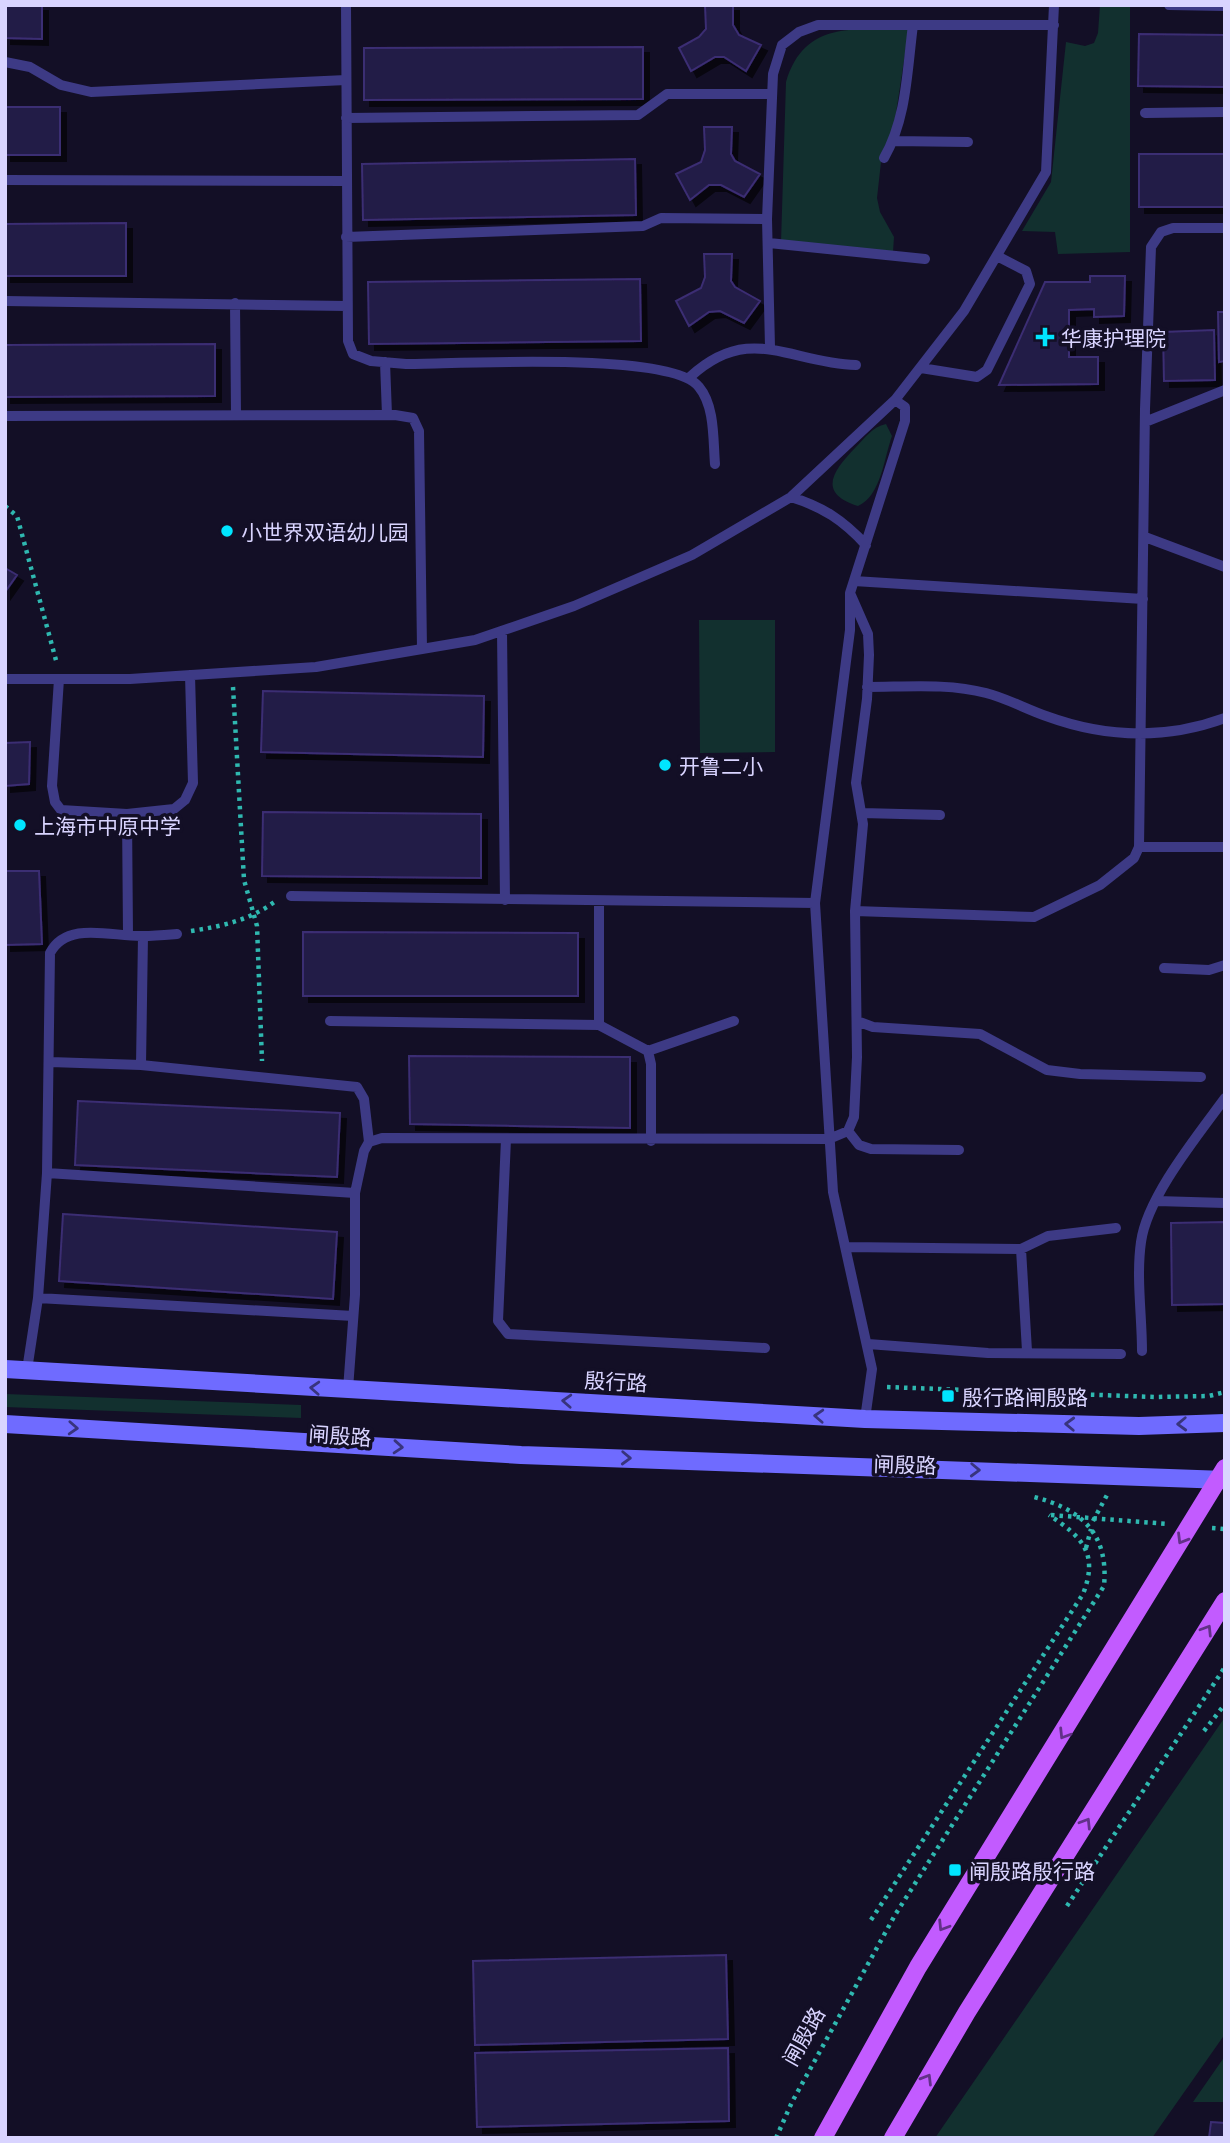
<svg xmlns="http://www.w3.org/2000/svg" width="1230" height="2143" font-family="'Exo 2','Noto Sans SC',sans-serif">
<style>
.green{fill:#12302f}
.building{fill:#241b47;stroke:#3b2d73;stroke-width:2;filter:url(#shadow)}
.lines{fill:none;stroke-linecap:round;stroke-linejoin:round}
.path{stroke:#2fb8b0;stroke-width:4.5;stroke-dasharray:3.5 5;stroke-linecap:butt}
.lane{stroke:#3d3a85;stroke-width:10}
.secondary{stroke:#6f6bff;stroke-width:18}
.primary{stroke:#c25bff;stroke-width:18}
.oneway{stroke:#38347d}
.oneway2{stroke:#623188}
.poi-dot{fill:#00e5ff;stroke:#130f26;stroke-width:2.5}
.labels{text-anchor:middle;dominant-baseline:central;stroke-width:7;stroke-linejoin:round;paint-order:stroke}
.poi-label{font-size:21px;fill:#d9d4ff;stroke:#130f26;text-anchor:start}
.street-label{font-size:21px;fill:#d9d4ff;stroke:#130f26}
</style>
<defs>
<filter id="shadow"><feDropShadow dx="6" dy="6" stdDeviation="0" flood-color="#0009"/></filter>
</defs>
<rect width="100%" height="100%" fill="#130f26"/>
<!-- green -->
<path class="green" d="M1100,5H1130V252L1058,254L1055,232L1022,231L1051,182L1066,42L1085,46L1094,43L1098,33Z
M909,28L894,126L882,153L877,198L880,212L894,237L893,252L781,242L786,82C805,19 854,31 909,28Z
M886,424L892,436C884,458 881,496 858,506C816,493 834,470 855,448C865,438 872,427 886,424Z
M699,620H775V752L700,753Z
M5,1394L301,1405V1418L5,1407Z
M1225,1717V2034L1152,2138H935Z
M1225,2056V2102H1193Z"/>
<!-- building -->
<path class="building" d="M5,5H42V39L5,38Z
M705,5H733V25L739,35L761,45L746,71L724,57H715L691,71L679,48L699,37L706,29Z
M1139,34L1225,35V87L1138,86Z
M643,47V99L364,100V48Z
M5,107H60V155H5Z
M704,127H732L731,154L735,161L760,174L744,197L721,185H709L690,200L676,174L701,162L705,150Z
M1139,154H1225V207H1139Z
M635,159L636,215L363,220L362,164Z
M126,223V276H5V224Z
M704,254H732L731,281L735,287L760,301L744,323L720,311L709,312L689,326L676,301L701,288L705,277Z
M1090,276H1125L1124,316L1094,317V309L1069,310V357H1098V384L999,385L1045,282H1090Z
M640,279L641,341L369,344L368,282Z
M1218,312H1225V361L1219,362Z
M1214,330L1215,380L1164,381L1163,332Z
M215,344V396L5,397V345Z
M5,568L17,575L5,592Z
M263,691L484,696L483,757L261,752Z
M30,742L29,784L5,786V743Z
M263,812L481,814V878L262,876Z
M5,871H39L42,944L5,945Z
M303,932L578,933V996H303Z
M409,1056L630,1057V1128L410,1124Z
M78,1101L340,1113L337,1177L75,1165Z
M63,1214L337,1232L333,1299L59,1281Z
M1225,1222V1304L1172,1305L1171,1223Z
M726,1955L728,2039L475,2045L473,1961Z
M728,2048L729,2121L477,2127L475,2053Z
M1211,2122L1225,2123V2138H1209Z"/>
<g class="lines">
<!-- path -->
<path class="path" d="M5,506L17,516L57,664
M233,687L244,880L257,926L262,1061
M191,931C223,926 251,920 277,900
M887,1387L1154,1397L1209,1396L1225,1392
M1051,1515L1168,1524
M1093,1521L1107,1495
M1212,1528L1225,1529
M1086,1548L1091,1529
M1204,1731L1225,1704
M1067,1906L1225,1667
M871,1920L1083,1594C1099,1553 1082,1537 1049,1515
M776,2138L792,2102L895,1915L1104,1586C1109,1532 1080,1508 1030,1496"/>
<!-- lane -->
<path class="lane" d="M346,5L348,341L353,354L371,361L406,364C457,364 672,351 699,387C715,406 713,440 715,464
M1169,5L1225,6
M5,62L30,67L61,85L91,92L346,80
M1145,113L1225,112
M346,118L638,115L667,94H772
M894,141L968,142
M884,158C907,118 907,70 913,25
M5,180L346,181
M346,237L643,226L661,218L767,219
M769,243L925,259
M5,301L347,306
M235,303L236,415
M770,347L767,219L773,74L782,45L799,32L818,25H1054
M385,362L387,415
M921,368L977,377L987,370L1030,284L1026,271L997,256
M690,377C750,322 789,363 856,365
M5,416L395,415L413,418L419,431L422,649
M1145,422L1225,390
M791,497C823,507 843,520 866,545
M1145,537L1225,567
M854,581L1143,599
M502,631L505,900
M5,679H130L316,667L475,640L574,606L692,555L791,497L895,400L964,311L1046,172L1054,5
M59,679L52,786L55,802L61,810L127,814L174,809L185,800L193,783L190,675
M867,687C906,687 948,683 986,693C1006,698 1026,709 1046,716C1106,738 1165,740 1225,718
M862,813L940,815
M127,814L128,935
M1139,847H1225
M291,896L815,903
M599,901V1025
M855,911L1034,917L1100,885L1134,858L1139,847L1145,409L1151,247L1161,232L1173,228H1225
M177,934C165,935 154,936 143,936C113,937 67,920 50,953L47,1173L38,1298L353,1316
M1164,968L1209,970L1225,965
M330,1021L599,1025L648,1051L651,1064V1141
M857,1021L873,1027L980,1034L1047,1070L1080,1074L1201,1077
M648,1051L734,1021
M50,1062L141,1065L357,1087L364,1099L369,1142
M141,1065L143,936
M848,1131L859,1145L871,1149L959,1150
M506,1139L498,1321L508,1334L765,1348
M47,1173L355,1193
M1157,1201L1225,1203
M846,1247L1021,1249L1048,1236L1116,1228
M1021,1249L1027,1351
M868,1344L988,1353L1121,1354
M1142,1351C1142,1316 1136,1277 1141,1242C1147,1197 1198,1135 1225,1098
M27,1370L38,1298
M348,1389L355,1295V1193L364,1151L369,1142L382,1138L829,1139L848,1131L854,1117L857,1057L855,911L863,824L856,783L867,699L869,655L868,634L850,593
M865,1419L872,1369L833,1192L815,903L850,630V593L905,421V407L895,400"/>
<!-- secondary -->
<path class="secondary" d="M5,1369L865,1419L1139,1426L1225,1423
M5,1424L521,1455L1225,1480"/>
<!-- primary -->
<path class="primary" d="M823,2138L918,1967L1225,1468
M893,2138L967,2012L1225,1601"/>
</g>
<!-- one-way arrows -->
<defs><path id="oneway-chevron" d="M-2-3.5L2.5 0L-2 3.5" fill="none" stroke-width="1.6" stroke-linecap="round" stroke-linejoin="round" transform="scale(1.75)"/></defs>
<g class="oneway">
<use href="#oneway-chevron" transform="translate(315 1388) rotate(-177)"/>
<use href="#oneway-chevron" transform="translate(567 1401) rotate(-177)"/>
<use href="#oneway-chevron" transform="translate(819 1416) rotate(-177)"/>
<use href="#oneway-chevron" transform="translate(1070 1424) rotate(-178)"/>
<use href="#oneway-chevron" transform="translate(1182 1424) rotate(178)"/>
<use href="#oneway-chevron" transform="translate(73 1428) rotate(3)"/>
<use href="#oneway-chevron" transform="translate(398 1447) rotate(4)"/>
<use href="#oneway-chevron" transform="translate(626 1458) rotate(2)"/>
<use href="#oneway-chevron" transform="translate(975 1470) rotate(2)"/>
</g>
<g class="oneway2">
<use href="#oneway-chevron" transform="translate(1182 1539) rotate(121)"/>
<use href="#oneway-chevron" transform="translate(1207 1630) rotate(-58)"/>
<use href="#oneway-chevron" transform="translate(1064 1734) rotate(122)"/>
<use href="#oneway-chevron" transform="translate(1086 1823) rotate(-58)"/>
<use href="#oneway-chevron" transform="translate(943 1926) rotate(122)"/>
<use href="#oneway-chevron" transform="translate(927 2079) rotate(-59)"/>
</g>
<!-- markers -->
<g class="poi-dot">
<path d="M1041.5 326.5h7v7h7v7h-7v7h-7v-7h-7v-7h7z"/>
<circle cx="227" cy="531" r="7"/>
<circle cx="665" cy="765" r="7"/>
<circle cx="20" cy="825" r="7"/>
<rect x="941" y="1389" width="14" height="14" rx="3.5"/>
<rect x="948" y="1863" width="14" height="14" rx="3.5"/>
</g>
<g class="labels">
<!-- poi labels -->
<g class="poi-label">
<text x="1061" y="337">华康护理院</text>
<text x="241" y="531">小世界双语幼儿园</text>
<text x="679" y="765">开鲁二小</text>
<text x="34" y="825">上海市中原中学</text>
<text x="962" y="1396">殷行路闸殷路</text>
<text x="969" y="1870">闸殷路殷行路</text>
</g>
<!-- street labels -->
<g class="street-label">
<text transform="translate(616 1381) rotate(3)">殷行路</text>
<text transform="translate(340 1435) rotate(4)">闸殷路</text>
<text transform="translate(905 1464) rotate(2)">闸殷路</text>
<text transform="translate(803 2036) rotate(-61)">闸殷路</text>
</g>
</g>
<!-- border -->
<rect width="1230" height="2143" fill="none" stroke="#d9d4ff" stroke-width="14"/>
</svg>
